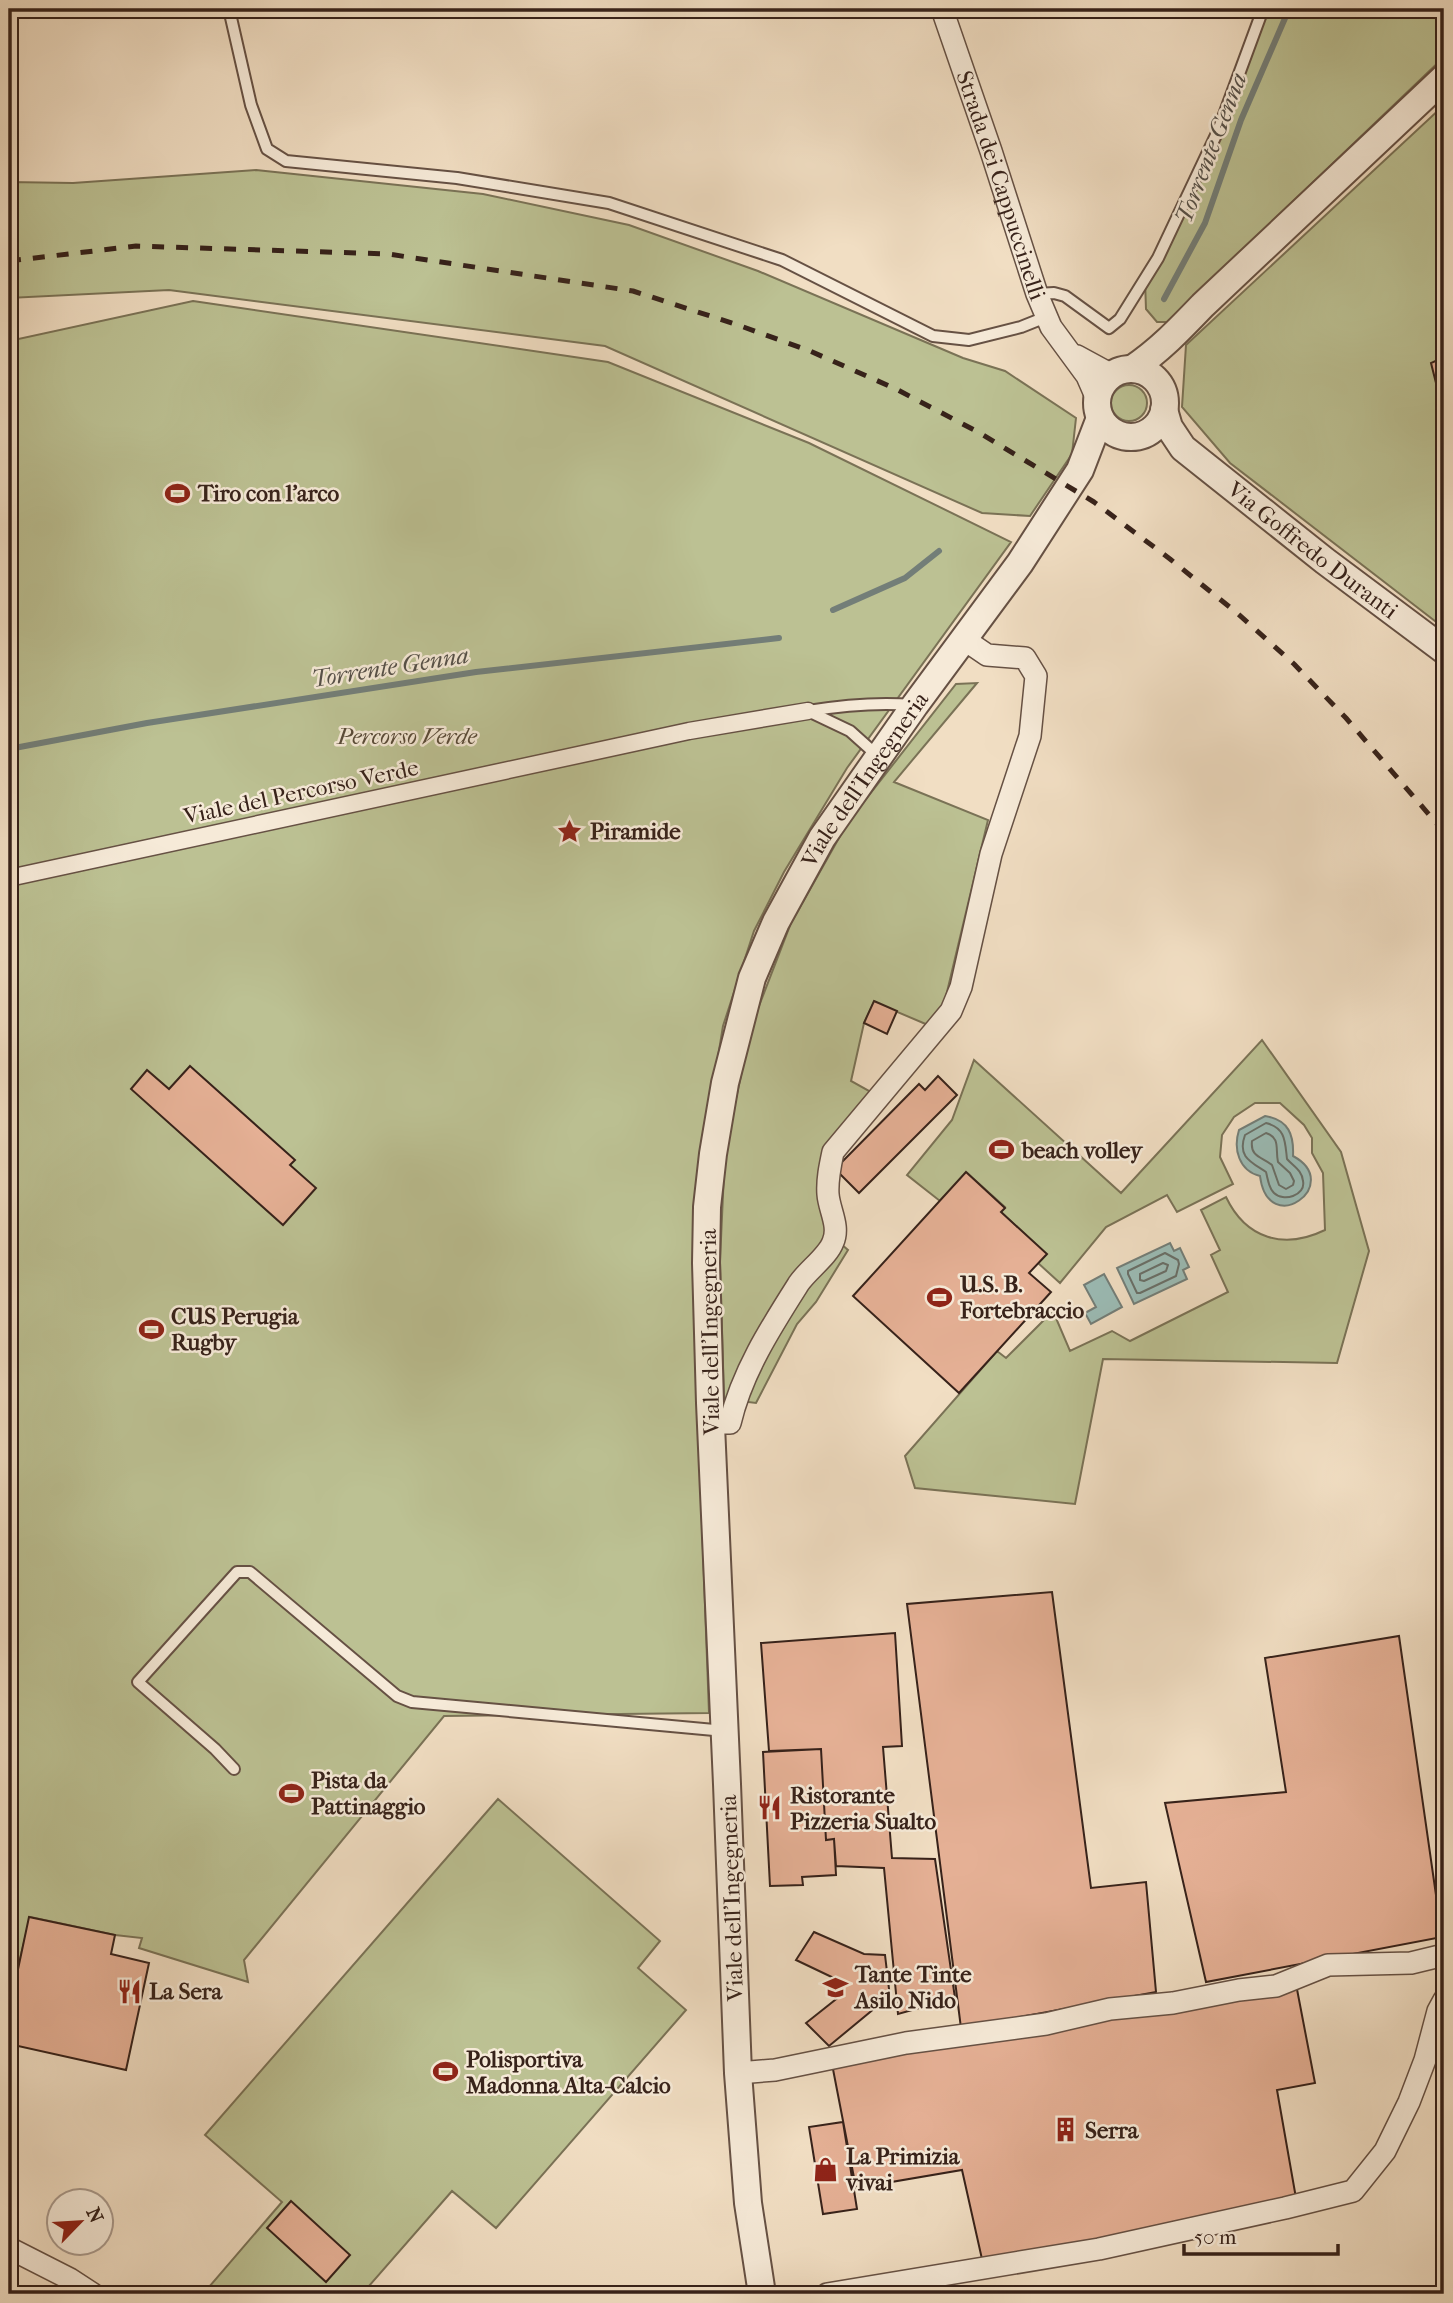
<svg xmlns="http://www.w3.org/2000/svg" width="1453" height="2303" font-family="'IM FELL French Canon',serif">
<style>
.green{fill:#bcc193;stroke:#7a7256;stroke-width:2}
.water{fill:#9bbcb6;stroke:#737e78;stroke-width:2}
.lines{fill:none;stroke-linecap:round;stroke-linejoin:round}
.shore{stroke:#696f68;stroke-width:2}
.stream{stroke:#737e78;stroke-width:6}
.building{fill:#e5b095;stroke:#37221a;stroke-width:2}
.service-casing{stroke:#665144;stroke-width:14}
.pedestrian-casing{stroke:#665144;stroke-width:19}
.minor-casing{stroke:#665144;stroke-width:24}
.tertiary-casing{stroke:#665144;stroke-width:30}
.service{stroke:#f6ead8;stroke-width:10}
.pedestrian{stroke:#f6ead8;stroke-width:16}
.minor{stroke:#f6ead8;stroke-width:21}
.tertiary{stroke:#f6ead8;stroke-width:26}
.rail{stroke:#37221a;stroke-width:5;stroke-dasharray:12 12;stroke-linecap:butt}
.labels{text-anchor:middle;dominant-baseline:central;stroke-width:5;stroke-linejoin:round;paint-order:stroke}
.street-label{font-size:23px;fill:#37221a;stroke:#f6ead8}
.poi-label{font-size:23px;font-weight:bold;fill:#37221a;stroke:#f6ead8;text-anchor:start}
.park-label{font-size:23px;font-style:italic;fill:#584a38;stroke:#f6ead8}
.water-label{font-size:24px;font-style:italic;fill:#555049;stroke:#f6ead8}
</style>
<rect width="100%" height="100%" fill="#f1dec3"/>
<filter id="stains"><feTurbulence type="fractalNoise" baseFrequency=".00286" numOctaves="4"/><feColorMatrix values="0 0 0 0 .2 0 0 0 0 .09 0 0 0 0 .02 0 0 0 .5 -.17"/></filter>
<radialGradient id="worn" r=".72"><stop offset=".6" stop-color="#630" stop-opacity="0"/><stop offset="1" stop-color="#630" stop-opacity=".3"/></radialGradient>
<!-- green -->
<path class="green" d="M1263,9H1444V57L1167,322H1157L1146,309L1145,280L1218,131Z
M1444,105V628L1230,463L1182,407L1186,345Z
M256,170L483,194L629,225L758,271L963,358L1005,371L1076,418L1072,454L1030,516L982,513L605,346L169,290L9,298V182L73,183Z
M193,301L608,362L809,443L1011,542L847,768L784,872L754,931L723,1026L697,1185L695,1334L709,1713L444,1716L244,1960L248,1982L139,1948L142,1938L115,1935L30,1917L20,1959L9,1957V341Z
M1111 403a18 18 0 1 1 36 0a18 18 0 1 1-36 0Z
M977,683L894,782L988,820L942,1013L928,1025L874,1002L864,1023L851,1081L871,1092L829,1145L819,1168L827,1232L848,1250L816,1302L797,1324L756,1403L724,1399L720,1261L725,1150L752,1024L791,923L848,822L956,684Z
M1262,1040L1341,1152L1369,1251L1337,1363L1103,1359L1075,1504L915,1488L905,1456L997,1351L1006,1358L1053,1311L1070,1351L1112,1331L1130,1341L1228,1292L1211,1255L1220,1250L1201,1210L1226,1197C1246,1239 1284,1250 1325,1230L1323,1173L1312,1153V1138L1304,1125L1280,1103H1255L1234,1117L1222,1135L1220,1157L1233,1184L1177,1212L1167,1195L1106,1227L1060,1283L1038,1263L1046,1255L1001,1212L1005,1207L967,1173L940,1201L907,1175L952,1120L974,1060L1121,1193Z
M498,1799L660,1941L638,1968L686,2010L496,2228L452,2191L362,2294H327L321,2289L316,2294H203L282,2202L205,2135Z"/>
<!-- water -->
<path class="water" d="M1265,1116C1289,1120 1294,1135 1293,1156C1345,1184 1268,1240 1260,1176C1239,1171 1233,1149 1239,1130Z
M1170,1243L1174,1251L1180,1248L1189,1267L1183,1270L1187,1279L1134,1304L1117,1268Z
M1104,1274L1122,1307L1091,1324L1085,1313L1096,1307L1084,1285Z"/>
<g class="lines">
<!-- shore -->
<path class="shore" d="M1266,1123C1286,1128 1285,1142 1287,1159C1293,1166 1302,1170 1303,1181C1306,1196 1283,1202 1274,1193C1268,1187 1268,1179 1266,1172C1251,1162 1237,1157 1245,1135Z
M1266,1133C1281,1138 1275,1149 1278,1162L1290,1173L1294,1181L1293,1185L1286,1189L1279,1185L1272,1165C1262,1157 1250,1157 1252,1141Z
M1165,1253L1178,1260L1179,1264L1176,1276L1140,1293H1137L1128,1274V1271Z
M1163,1263L1168,1265L1166,1271L1144,1281L1140,1280V1274Z"/>
<!-- stream -->
<path class="stream" d="M1164,299L1205,223L1241,120L1289,9
M833,610L905,578L939,551
M9,749L147,723L476,672L779,638"/>
</g>
<!-- building -->
<path class="building" d="M1444,357V393L1439,395L1431,363Z
M874,1001L897,1011L887,1034L864,1023Z
M190,1066L295,1160L290,1165L316,1188L283,1225L131,1089L147,1070L169,1089Z
M938,1076L957,1095L859,1193L835,1169L919,1084L925,1090Z
M966,1172L1005,1208L1001,1212L1047,1254L1029,1273L1051,1292L959,1393L853,1296Z
M1052,1592L1091,1888L1146,1882L1156,1992L961,2028L907,1604Z
M895,1633L902,1746L883,1747L892,1858L935,1859L955,1998L898,2014L884,1868L836,1866L834,1839L826,1840L821,1749L769,1751L761,1643Z
M1399,1636L1442,1937L1206,1982L1165,1803L1286,1792L1265,1658Z
M821,1749L826,1840L834,1839L836,1875L802,1877L803,1885L770,1886L763,1752Z
M29,1917L115,1935L111,1954L149,1963L126,2070L9,2044V2012Z
M814,1932L864,1954L885,1955L891,2006L875,2008L829,2046L806,2023L840,1996L838,1980L796,1960Z
M1296,1984L1315,2083L1277,2090L1296,2198L984,2268L962,2170L856,2188L832,2064Z
M843,2122L857,2209L823,2214L809,2127Z
M291,2201L350,2255L326,2282L267,2228Z"/>
<g class="lines">
<defs>
<path id="service" d="M229,9L251,105L267,149L286,161L457,178L609,203L782,260L933,336L969,340L1021,327L1046,317
M1037,294L1054,293L1065,296L1109,328L1120,319L1158,258L1218,131L1263,9
M808,711C844,705 877,702 913,705
M808,711L850,731L879,757
M234,1769L215,1749L138,1682L237,1572H250L397,1696L412,1702L725,1731"/>
<path id="pedestrian" d="M9,878L689,731L808,711"/>
<g id="minor">
<path id="s1" d="M942,9L991,151L1037,294L1051,327L1087,376L1097,399"/>
<path d="M1077,356L1112,375"/>
<path d="M711,1423H730C742,1372 771,1327 799,1283C808,1270 828,1256 833,1242C840,1226 829,1210 828,1194C827,1180 830,1166 833,1152L951,1011L961,987L991,854L1030,736L1036,676L1025,658L987,655L965,640"/>
<path d="M738,2073L775,2070L906,2043L1046,2024L1110,2009L1173,2003L1239,1990L1276,1986L1328,1965L1411,1963L1444,1955"/>
<path d="M9,2248L70,2279L93,2294"/>
<path d="M827,2294L1099,2249L1285,2208L1353,2191L1385,2151L1409,2102L1425,2060L1438,2011L1444,2000"/>
</g>
<g id="tertiary">
<path d="M1132,369C1159,351 1180,329 1203,305L1444,78"/>
<circle cx="1131" cy="403" r="34"/>
<path id="s2" d="M1164,410L1169,427L1183,448L1325,561L1444,650"/>
<path id="s3" d="M762,2294L748,2203L738,2073L727,1784L710,1403L706,1263L707,1207L713,1154L725,1083L752,978L776,922L822,838L915,705L1020,563L1080,470L1100,418"/>
</g>
</defs>
<!-- service casing -->
<use href="#service" class="service-casing"/>
<!-- pedestrian casing -->
<use href="#pedestrian" class="pedestrian-casing"/>
<!-- minor casing -->
<use href="#minor" class="minor-casing"/>
<!-- tertiary casing -->
<use href="#tertiary" class="tertiary-casing"/>
<!-- service -->
<use href="#service" class="service"/>
<!-- pedestrian -->
<use href="#pedestrian" class="pedestrian"/>
<!-- minor -->
<use href="#minor" class="minor"/>
<!-- tertiary -->
<use href="#tertiary" class="tertiary"/>
<!-- rail -->
<path class="rail" d="M9,261L136,246L388,254L633,291L738,325L810,351L896,389L978,432L1094,502L1170,559L1237,613L1294,664L1346,718L1444,832"/>
</g>
<!-- icons -->
<defs>
<symbol id="stadium-bare" viewBox="-9 -9 18 18"><path d="M0-5a6.5 5 0 1 0 0 10a6.5 5 0 1 0 0-10ZM-3.5-1.8h7v3.6h-7Z" fill="#8f2418" stroke="#f6ead8" stroke-width="2.5" paint-order="stroke"/></symbol>
<symbol id="sight-bare" viewBox="-9 -9 18 18"><path d="M0-6L1.8-2.2L6-1.7L2.9 1.2L3.7 5.4L0 3.3L-3.7 5.4L-2.9 1.2L-6-1.7L-1.8-2.2Z" fill="#8f2418" stroke="#f6ead8" stroke-width="2.5" paint-order="stroke"/></symbol>
<symbol id="restaurant-bare" viewBox="-9 -9 18 18"><path d="M-5-6h1v4h1v-4h1v4h1v-4h1v5L-1.5 .5V6h-2V.5L-5-1ZM5-6V6H3V1.5H1.5Q1.5-4 5-6Z" fill="#8f2418" stroke="#f6ead8" stroke-width="2.5" paint-order="stroke"/></symbol>
<symbol id="school-bare" viewBox="-9 -9 18 18"><path d="M0-5L7-2L0 1L-7-2ZM-4 1L0 2.5L4 1V4Q0 6-4 4Z" fill="#8f2418" stroke="#f6ead8" stroke-width="2.5" paint-order="stroke"/></symbol>
<symbol id="building-bare" viewBox="-9 -9 18 18"><path d="M-4-6H4V6H1V3H-1V6H-4ZM-2.5-4.3h1.7v1.8h-1.7ZM.8-4.3h1.7v1.8H.8ZM-2.5-1h1.7V.8h-1.7ZM.8-1h1.7V.8H.8Z" fill="#8f2418" stroke="#f6ead8" stroke-width="2.5" paint-order="stroke"/></symbol>
<symbol id="shop-bare" viewBox="-9 -9 18 18"><path d="M-5-2.5h2.3a2.7 3.5 0 0 1 5.4 0H5L5.5 6h-11ZM-1.5-2.5h3a1.5 2.3 0 0 0-3 0Z" fill="#8f2418" stroke="#f6ead8" stroke-width="2.5" paint-order="stroke"/></symbol>
</defs>
<g fill-rule="evenodd">
<use href="#stadium-bare" x="160" y="476" width="35" height="35"/>
<use href="#sight-bare" x="552" y="814" width="35" height="35"/>
<use href="#stadium-bare" x="984" y="1132" width="35" height="35"/>
<use href="#stadium-bare" x="922" y="1280" width="35" height="35"/>
<use href="#stadium-bare" x="134" y="1312" width="35" height="35"/>
<use href="#stadium-bare" x="274" y="1776" width="35" height="35"/>
<use href="#restaurant-bare" x="752" y="1790" width="35" height="35"/>
<use href="#school-bare" x="818" y="1970" width="35" height="35"/>
<use href="#restaurant-bare" x="112" y="1974" width="35" height="35"/>
<use href="#stadium-bare" x="428" y="2054" width="35" height="35"/>
<use href="#building-bare" x="1048" y="2112" width="35" height="35"/>
<use href="#shop-bare" x="808" y="2152" width="35" height="35"/>
</g>
<g class="labels">
<!-- street labels -->
<g class="street-label">
<text stroke="none"><textPath href="#s1" startOffset="186">Strada dei Cappuccinelli</textPath></text>
<text stroke="none"><textPath href="#s2" startOffset="208">Via Goffredo Duranti</textPath></text>
<text stroke="none"><textPath href="#s3" startOffset="1552">Viale dell'Ingegneria</textPath></text>
<text transform="translate(301 792) rotate(-12)">Viale del Percorso Verde</text>
<text transform="translate(710 1332) rotate(-91)">Viale dell'Ingegneria</text>
<text transform="translate(732 1898) rotate(-92)">Viale dell'Ingegneria</text>
</g>
<!-- poi labels -->
<g class="poi-label">
<text x="198" y="493">Tiro con l'arco</text>
<text x="590" y="831">Piramide</text>
<text x="1022" y="1150">beach volley</text>
<text x="960" y="1284">U.S. B.<tspan x="960" dy="26">Fortebraccio</tspan></text>
<text x="171" y="1316">CUS Perugia<tspan x="171" dy="26">Rugby</tspan></text>
<text x="311" y="1780">Pista da<tspan x="311" dy="26">Pattinaggio</tspan></text>
<text x="790" y="1795">Ristorante<tspan x="790" dy="26">Pizzeria Sualto</tspan></text>
<text x="855" y="1974">Tante Tinte<tspan x="855" dy="26">Asilo Nido</tspan></text>
<text x="149" y="1991">La Sera</text>
<text x="466" y="2059">Polisportiva<tspan x="466" dy="26">Madonna Alta-Calcio</tspan></text>
<text x="1085" y="2130">Serra</text>
<text x="846" y="2156">La Primizia<tspan x="846" dy="26">vivai</tspan></text>
</g>
<!-- park labels -->
<g class="park-label">
<text x="407" y="736">Percorso Verde</text>
</g>
<!-- water labels -->
<g class="water-label">
<text transform="translate(1211 148) rotate(-69)">Torrente Genna</text>
<text transform="translate(390 667) rotate(-9)">Torrente Genna</text>
</g>
</g>
<!-- margin -->
<rect width="1453" height="2303" fill="none" stroke="#f1dec3" stroke-width="35"/>
<rect x="10" y="10" width="1432" height="2282" fill="none" stroke="#37221a" stroke-width="3.5"/>
<rect x="18" y="18" width="1418" height="2268" fill="none" stroke="#37221a" stroke-width="2"/>
<!-- north arrow -->
<g transform="translate(80 2222) rotate(65)"><circle r="33" fill="#f6ead8" stroke="#aa9a8c" stroke-width="2"/>
<path d="M0-5L12 26L0 18L-12 26Z" fill="#8f2418"/>
<text y="-10" font-size="19" font-weight="bold" text-anchor="middle" fill="#37221a">N</text>
</g>
<!-- scale -->
<path d="M1184 2244v10h154v-10" fill="none" stroke="#37221a" stroke-width="3.5"/>
<text x="1194" y="2244" font-size="21" fill="#37221a" stroke="#f6ead8" stroke-width="5" paint-order="stroke">50 m</text>
<rect width="100%" height="100%" filter="url(#stains)"/>
<rect width="100%" height="100%" fill="url(#worn)"/>
</svg>
